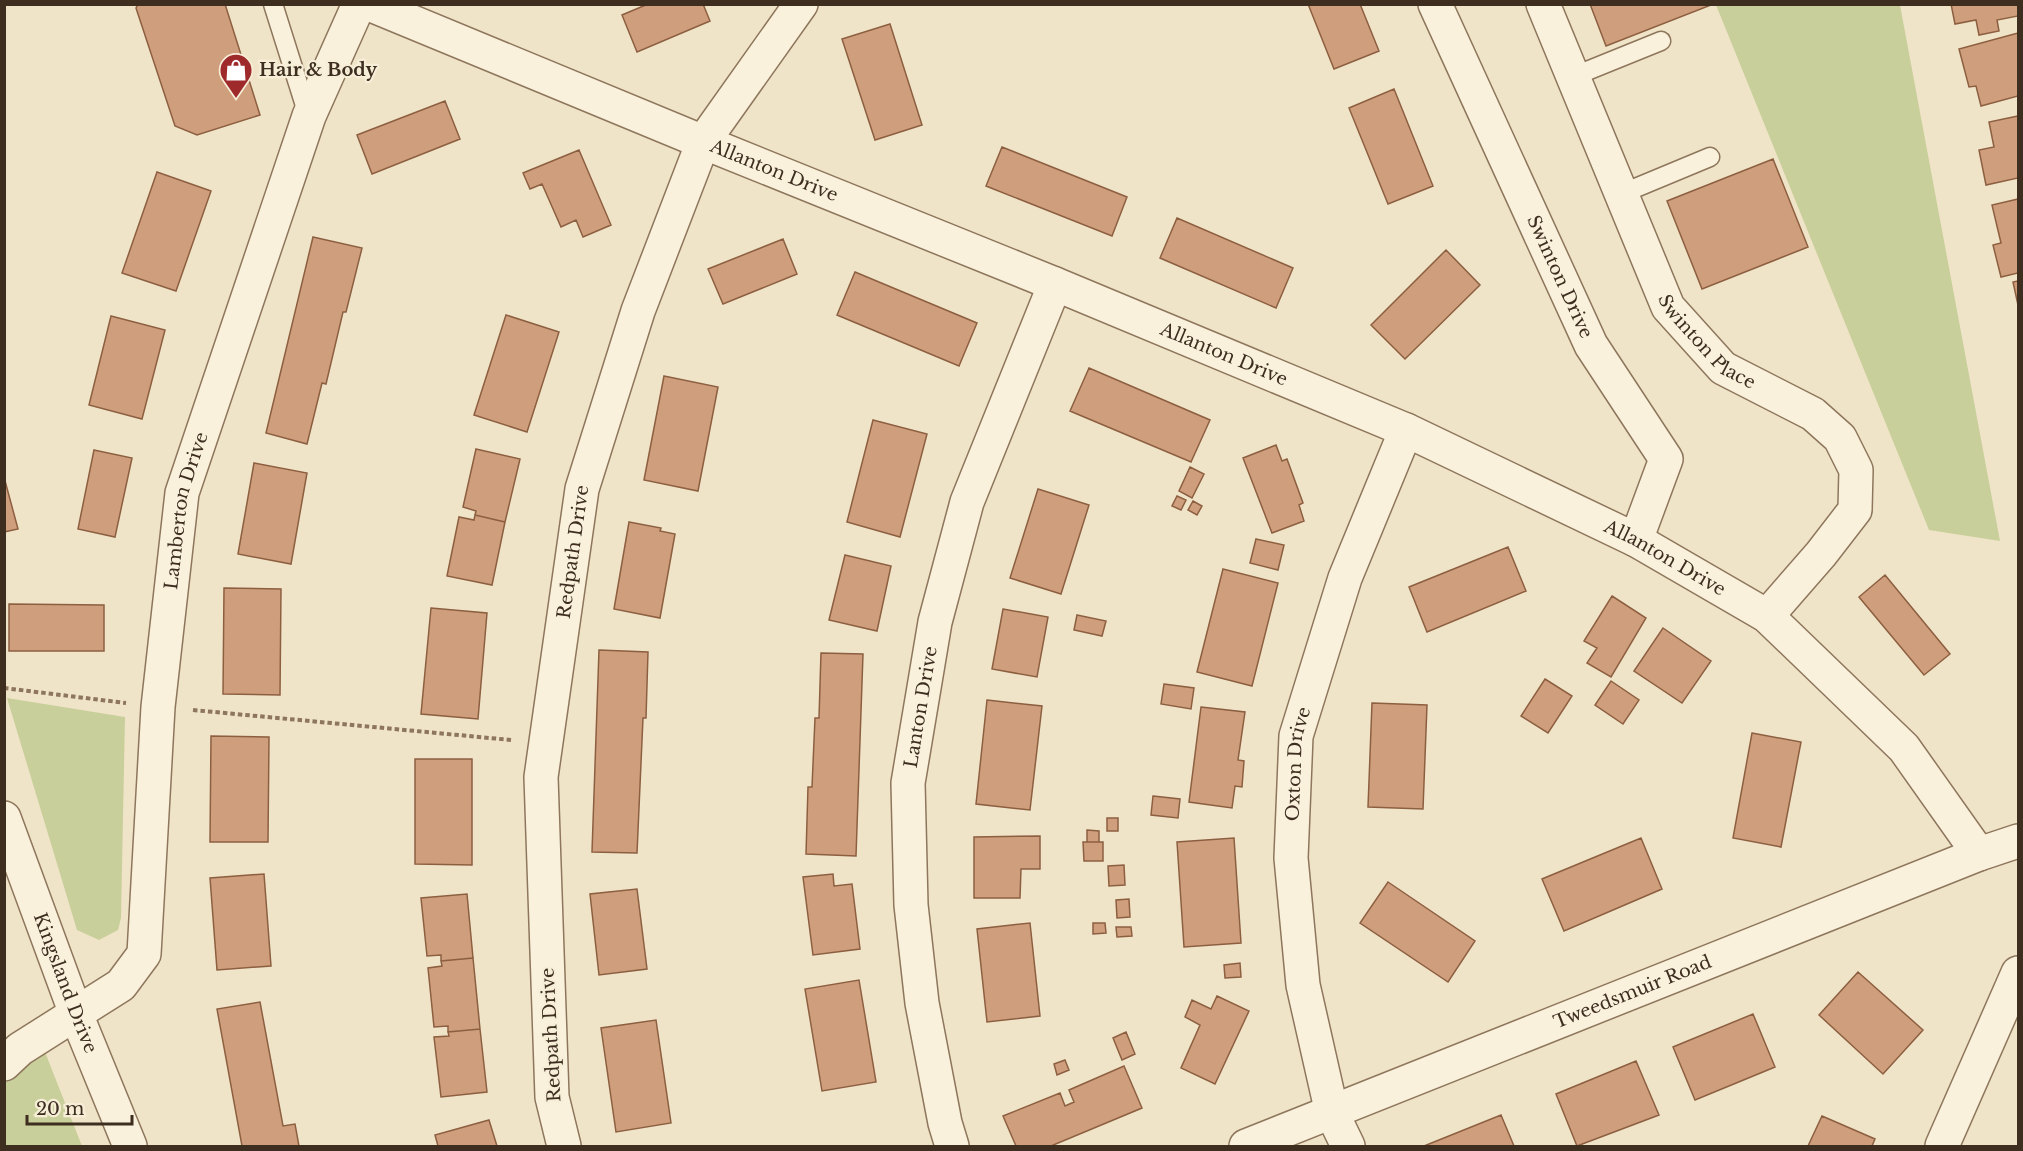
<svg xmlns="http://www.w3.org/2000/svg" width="2023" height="1151" font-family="'Libre Baskerville',serif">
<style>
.green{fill:#c9cf9b}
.building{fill:#cf9f7d;stroke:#8d5f41;stroke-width:1.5}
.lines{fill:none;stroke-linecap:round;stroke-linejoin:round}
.service-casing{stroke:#8d765c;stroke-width:21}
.minor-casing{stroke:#8d765c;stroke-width:36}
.path{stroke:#8d765c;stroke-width:4;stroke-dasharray:4.5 3;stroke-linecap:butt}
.service{stroke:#faf1dc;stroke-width:18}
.minor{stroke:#faf1dc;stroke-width:33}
.labels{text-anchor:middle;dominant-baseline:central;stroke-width:4.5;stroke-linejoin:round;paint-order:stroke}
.poi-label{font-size:18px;font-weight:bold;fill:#3d2e20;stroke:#f7eed8;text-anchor:start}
.street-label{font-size:18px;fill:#3d2e20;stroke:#f7eed8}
</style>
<rect width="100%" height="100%" fill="#f0e4c8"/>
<!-- green -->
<path class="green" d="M1716,5H1900L2000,541L1929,530Z
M7,698L125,717L121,918L118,930L99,940L77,930Z
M43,1047L82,1146H5L4,1073Z"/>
<!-- building -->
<path class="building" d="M138,4H225L260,115L197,135L175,126L136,8Z
M648,4H703L710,21L637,52L622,15Z
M1308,4H1360L1379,51L1334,69Z
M1590,4H1710L1711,5L1606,46Z
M1951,4H2018V16L1997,20L1999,31L1979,35L1976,20L1955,24Z
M890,24L922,125L875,140L842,39Z
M2018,33V96L1981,106L1976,86L1969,87L1959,49Z
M1394,89L1433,186L1388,204L1349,108Z
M445,101L460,139L372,174L357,135Z
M2018,116V178L1986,185L1979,150L1994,147L1989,122Z
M1002,147L1127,197L1112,236L986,186Z
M579,150L611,225L583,237L576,220L561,227L542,184L530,189L523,173Z
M1773,159L1808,247L1702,289L1667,201Z
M157,172L211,191L176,291L122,273Z
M2018,199V273L2001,277L1993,245L2001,243L1992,205Z
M1177,218L1293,268L1276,308L1160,258Z
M313,237L362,248L346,312H343L326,384L322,383L307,444L266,433Z
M783,239L797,274L723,304L708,269Z
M1446,250L1480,285L1405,359L1371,325Z
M855,272L977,323L959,366L837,315Z
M2018,281V305L2013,282Z
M506,315L559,332L527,432L474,415Z
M111,316L165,330L142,419L89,405Z
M1089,368L1210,420L1191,462L1070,411Z
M664,376L718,387L698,491L644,480Z
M873,420L927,434L900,537L847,522Z
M1276,445L1282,461L1287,459L1303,503L1299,505L1304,521L1272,533L1243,458Z
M476,449L520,459L505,522L475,515L476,511L463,507Z
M94,450L132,458L115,537L78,529Z
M254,463L307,473L291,564L238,554Z
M1190,467L1204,474L1192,498L1179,491Z
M4,477L18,529L4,532Z
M1038,489L1089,505L1061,594L1010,578Z
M1177,496L1186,500L1181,510L1172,506Z
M1193,501L1202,506L1197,515L1188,510Z
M475,515L505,522L492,585L447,576L459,517L474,520Z
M629,522L661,528L660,531L675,534L660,618L614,609Z
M1256,539L1284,545L1278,570L1250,563Z
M1508,547L1526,591L1427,632L1409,587Z
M845,555L891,566L877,631L829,620Z
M1223,569L1278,583L1252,686L1197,672Z
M1885,575L1950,654L1924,675L1859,597Z
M224,588L281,589L280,695L223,694Z
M1612,596L1646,618L1611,677L1587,663L1597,648L1584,641Z
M9,604L104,605V651H9Z
M431,608L487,613L478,719L421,714Z
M1003,609L1048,617L1037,677L992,669Z
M1077,615L1106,621L1102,636L1074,630Z
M1663,628L1711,661L1682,703L1634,671Z
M599,650L648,652L646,718H643L637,853L592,852Z
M821,653L863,654L856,856L806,854L808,787H812L815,718H819Z
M1545,679L1572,696L1548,733L1521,716Z
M1611,681L1639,700L1623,724L1595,705Z
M1164,684L1194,688L1191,709L1161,704Z
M987,700L1042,706L1030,810L976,804Z
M1372,703L1427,705L1423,809L1368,807Z
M1201,707L1245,712L1238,760L1244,761L1242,787L1235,786L1232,808L1189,802Z
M1752,733L1801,742L1781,847L1733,838Z
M211,736L269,737L268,842H210Z
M415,759H472V865L415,864Z
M1153,796L1180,799L1178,818L1151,815Z
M1107,818H1118V831H1107Z
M1087,830L1099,831V842H1087Z
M1040,836V869H1021L1020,898H974V837Z
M1234,838L1241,943L1184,947L1177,842Z
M1641,838L1662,889L1564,931L1542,879Z
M1083,842H1103V861H1084Z
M1124,865L1125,885L1109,886L1108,866Z
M264,874L271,966L217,970L210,878Z
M833,874L834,886L852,884L860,949L813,955L803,877Z
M1388,882L1475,941L1448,982L1360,923Z
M637,889L647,969L599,975L590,894Z
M467,894L473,958L441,961V955L427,956L421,898Z
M1129,899L1130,917L1117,918L1116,900Z
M1030,923L1040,1016L987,1022L977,929Z
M1093,923H1105L1106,933L1093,934Z
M1116,927H1131L1132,936L1117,937Z
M473,958L480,1029L448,1032V1026L434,1027L428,968L442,966L441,961Z
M1240,963L1241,977L1225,978L1224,965Z
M1858,972L1923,1030L1883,1074L1819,1015Z
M859,980L876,1082L822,1091L805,989Z
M1217,996L1249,1011L1215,1084L1181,1068L1200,1025L1185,1017L1192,1000L1211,1009Z
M260,1002L283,1126L295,1124L299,1146H242L217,1009Z
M1753,1014L1775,1067L1695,1100L1673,1047Z
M656,1020L671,1123L616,1132L601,1028Z
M480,1029L487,1092L441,1097L434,1037L449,1036L448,1032Z
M1126,1032L1135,1054L1122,1060L1113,1038Z
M1065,1060L1069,1070L1057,1075L1054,1064Z
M1636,1061L1659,1115L1577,1146L1556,1094Z
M1124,1066L1142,1108L1051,1146H1016L1003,1116L1060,1093L1065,1106L1074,1102L1069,1090Z
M1501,1115L1514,1146H1424Z
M1822,1116L1875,1139L1872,1146H1808Z
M489,1120L497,1146H438L435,1135Z"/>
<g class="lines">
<defs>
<path id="service" d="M273,4L308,115
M1572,77L1661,41
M1621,194L1710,157"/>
<g id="minor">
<path id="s1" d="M369,4L703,142L1055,284L1406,430L1636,540L1767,616L1904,748L1979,854"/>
<path id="s2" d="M1435,4L1591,345L1666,459L1636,540"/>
<path id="s3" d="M1543,4L1668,307L1723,368L1813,414L1840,438L1856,470L1855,510L1821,554L1767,616"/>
<path id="s4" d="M4,818L76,1014L130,1146"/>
<path id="s5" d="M4,1064L20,1049L121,985L144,954L158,707L182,493L309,116L359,4"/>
<path id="s6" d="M564,1146L552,1097L541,777L582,489L638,311L703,142L801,4"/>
<path id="s7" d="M952,1146L945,1123L922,1003L911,905L908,783L935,622L967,502L1055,284"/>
<path id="s8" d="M1246,1146L1979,854L2018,841"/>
<path id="s9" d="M1348,1146L1332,1113L1303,985L1291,858L1296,736L1345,578L1406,430"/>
<path d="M1942,1146L2018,973"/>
</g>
</defs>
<!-- service casing -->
<use href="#service" class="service-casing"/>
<!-- minor casing -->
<use href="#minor" class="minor-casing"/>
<!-- path -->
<path class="path" d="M4,688L126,703
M193,710L511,740"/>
<!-- service -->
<use href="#service" class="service"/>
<!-- minor -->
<use href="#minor" class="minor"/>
</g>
<!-- icons -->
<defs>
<symbol id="shop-pin" viewBox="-11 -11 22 30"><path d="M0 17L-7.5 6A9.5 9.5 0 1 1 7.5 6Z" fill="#9e2a2b" stroke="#f7eed8"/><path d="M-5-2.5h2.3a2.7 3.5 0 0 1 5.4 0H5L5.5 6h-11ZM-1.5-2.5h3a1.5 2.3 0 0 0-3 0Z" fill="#fff"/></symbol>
</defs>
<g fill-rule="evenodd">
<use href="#shop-pin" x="217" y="51" width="38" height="52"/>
</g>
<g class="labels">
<!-- poi labels -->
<g class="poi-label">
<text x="259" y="70">Hair &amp; Body</text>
</g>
<!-- street labels -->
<g class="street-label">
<text stroke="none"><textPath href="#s1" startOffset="438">Allanton Drive</textPath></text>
<text stroke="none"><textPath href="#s2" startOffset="300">Swinton Drive</textPath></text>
<text stroke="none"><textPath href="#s3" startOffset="380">Swinton Place</textPath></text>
<text stroke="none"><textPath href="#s1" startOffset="924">Allanton Drive</textPath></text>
<text stroke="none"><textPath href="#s5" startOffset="626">Lamberton Drive</textPath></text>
<text stroke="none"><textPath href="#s6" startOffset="598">Redpath Drive</textPath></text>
<text stroke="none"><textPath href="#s1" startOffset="1410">Allanton Drive</textPath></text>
<text stroke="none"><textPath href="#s7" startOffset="444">Lanton Drive</textPath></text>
<text stroke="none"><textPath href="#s9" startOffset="390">Oxton Drive</textPath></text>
<text stroke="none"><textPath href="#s4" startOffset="176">Kingsland Drive</textPath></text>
<text stroke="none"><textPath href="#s8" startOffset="416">Tweedsmuir Road</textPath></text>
<text transform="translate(551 1035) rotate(-93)">Redpath Drive</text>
</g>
</g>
<!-- border -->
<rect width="2023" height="1151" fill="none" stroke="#3d2e20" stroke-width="12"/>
<!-- scale -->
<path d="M27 1115v9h105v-9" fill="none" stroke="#3d2e20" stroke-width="3"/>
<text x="36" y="1115" font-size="18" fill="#3d2e20" stroke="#f7eed8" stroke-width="4.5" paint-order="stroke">20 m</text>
</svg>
